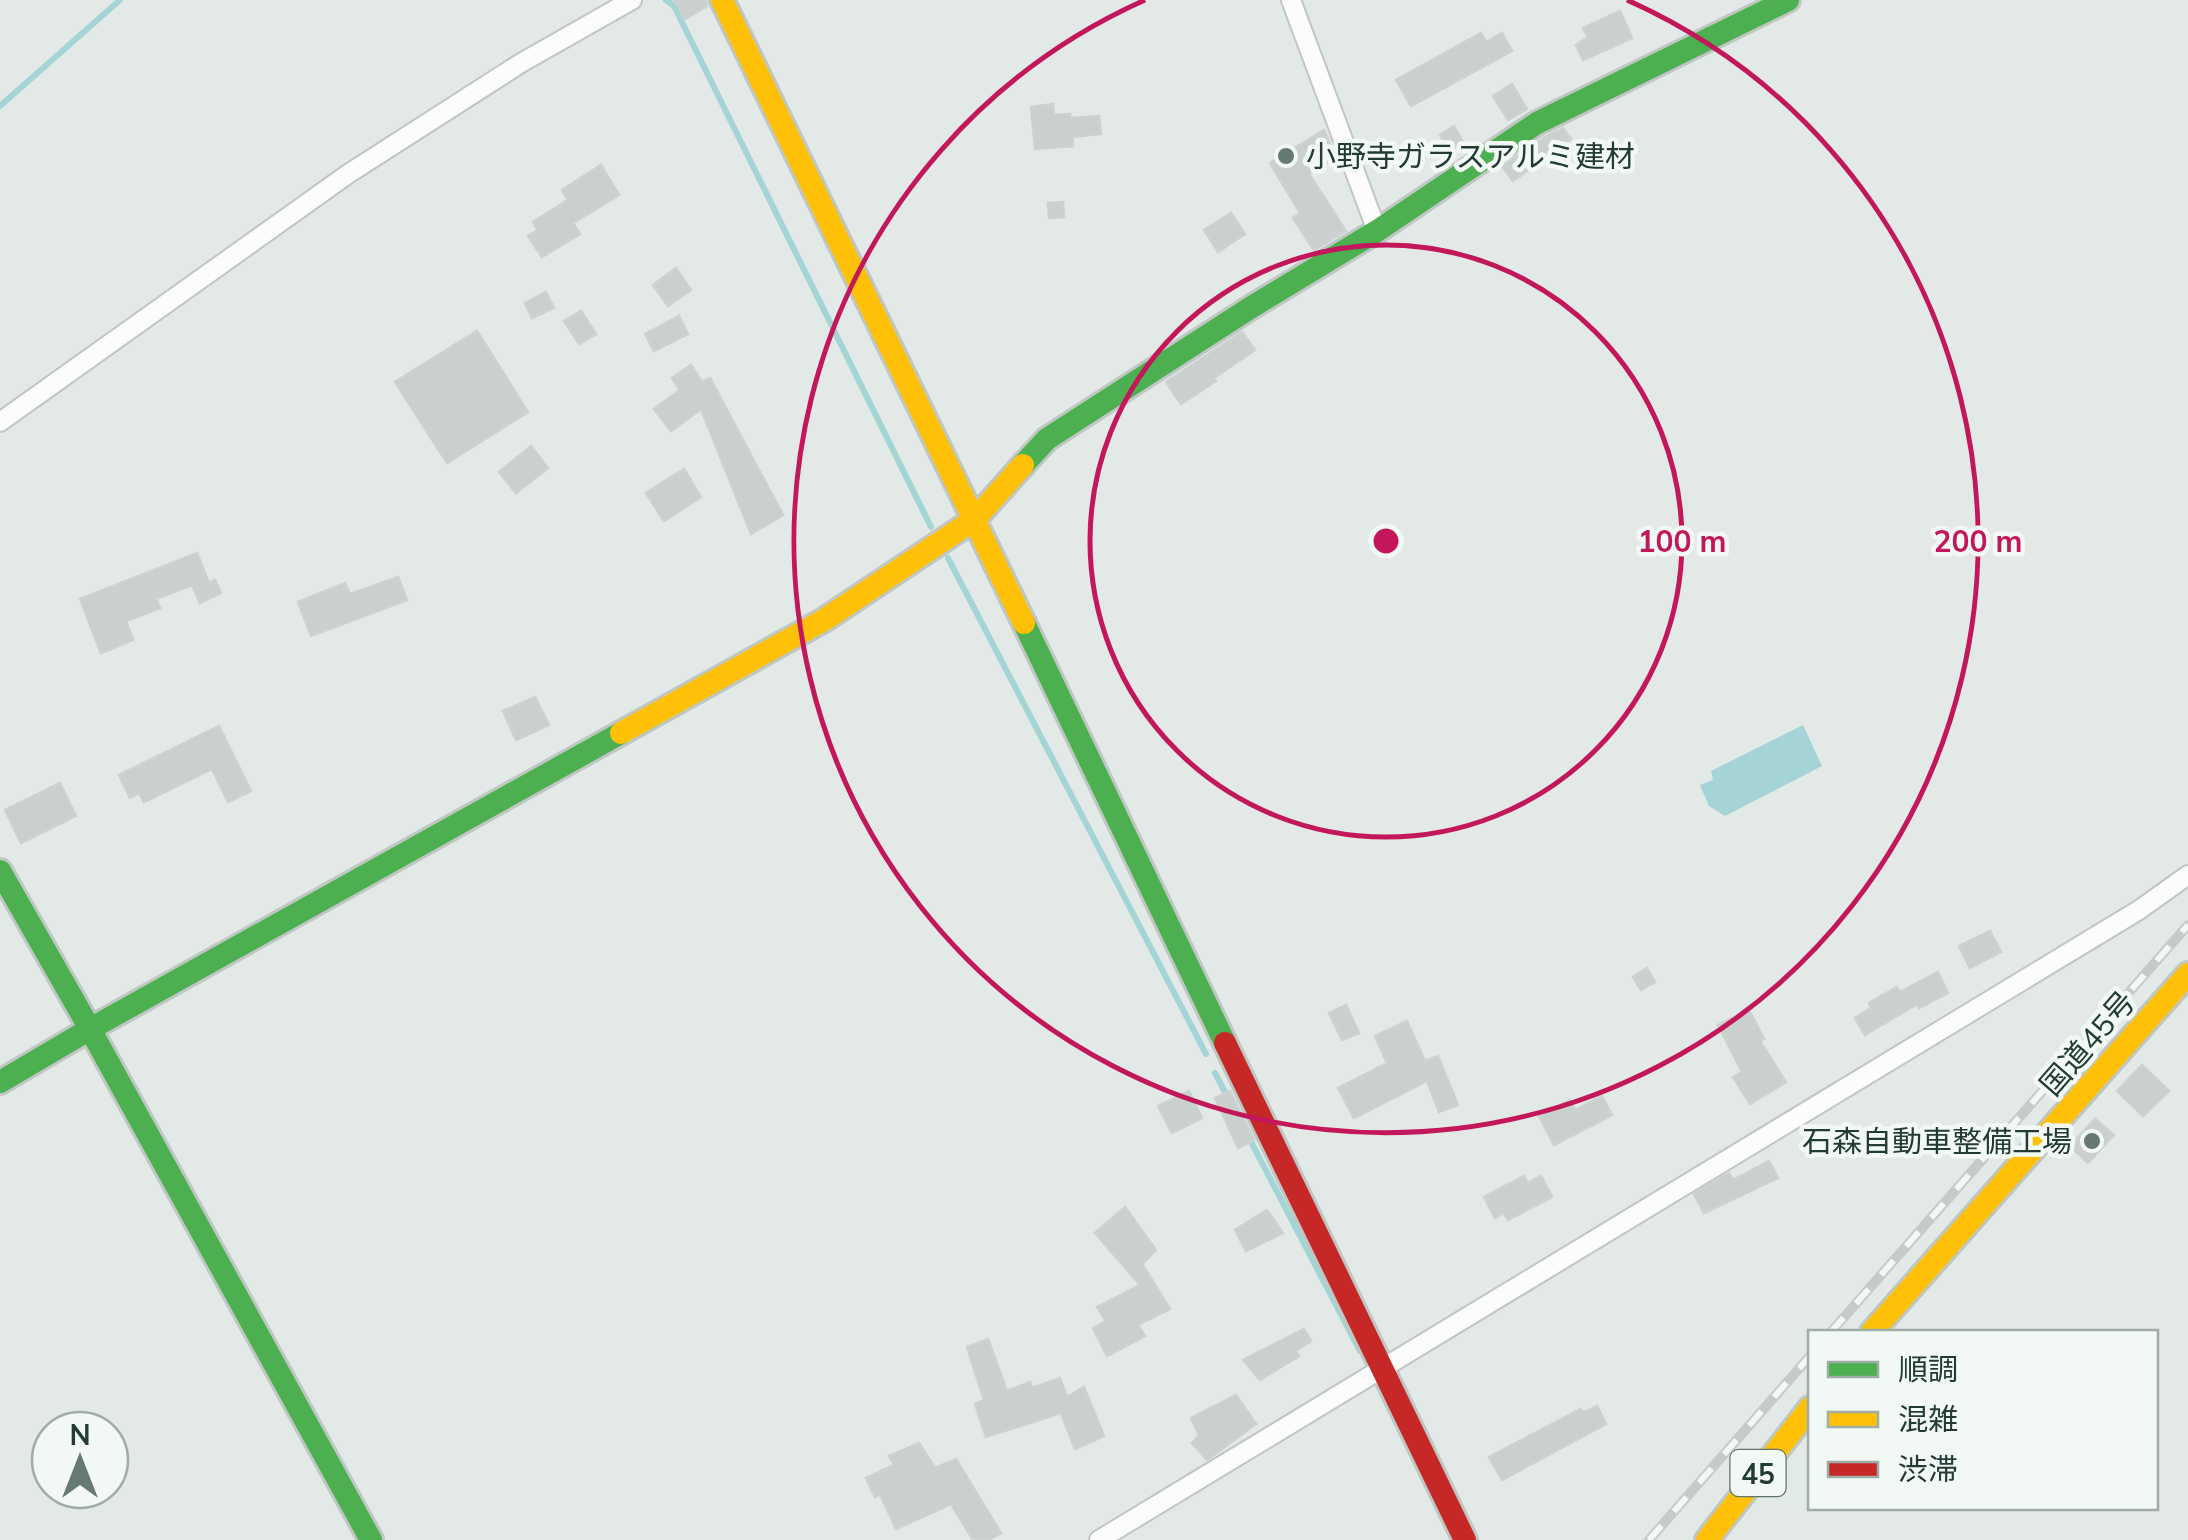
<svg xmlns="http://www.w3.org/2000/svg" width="2188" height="1540" font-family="Mulish,'Noto Sans JP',sans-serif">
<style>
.water{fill:#a5d4d6}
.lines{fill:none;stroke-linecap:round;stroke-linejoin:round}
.stream{stroke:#a5d4d6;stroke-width:6}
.building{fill:#cad0cd;stroke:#ccd2cf;stroke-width:2.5}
.street-casing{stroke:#c0c6c3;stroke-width:22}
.fast-casing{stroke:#bfc7c3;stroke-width:28}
.slow-casing{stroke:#bfc7c3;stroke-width:28}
.jam-casing{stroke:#bfc7c3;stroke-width:28}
.street{stroke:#fbfcfb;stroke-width:18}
.fast{stroke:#4caf50;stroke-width:22}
.slow{stroke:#ffc107;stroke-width:22}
.jam{stroke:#c62828;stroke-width:22}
.rail-casing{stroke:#c7cac9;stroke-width:10}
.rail{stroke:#f2f8f4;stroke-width:6;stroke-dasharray:19;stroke-linecap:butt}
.ring{fill:none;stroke:#c2185b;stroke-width:5}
.poi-dot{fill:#667972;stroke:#f2f8f4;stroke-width:4}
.labels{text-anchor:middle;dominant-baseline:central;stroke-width:9;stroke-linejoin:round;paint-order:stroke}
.shield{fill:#f2f8f4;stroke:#60746d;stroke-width:2.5}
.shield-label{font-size:28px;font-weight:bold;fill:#223c33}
.poi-label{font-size:30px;fill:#223c33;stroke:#f2f8f4;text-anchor:start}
.street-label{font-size:30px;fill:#223c33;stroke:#f2f8f4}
.centre{fill:#c2185b;stroke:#f2f8f4;stroke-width:5}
.ring-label{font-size:30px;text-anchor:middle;font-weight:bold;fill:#c2185b;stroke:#f2f8f4;stroke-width:9;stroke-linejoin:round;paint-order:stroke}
</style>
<rect width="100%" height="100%" fill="#e3e9e6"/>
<!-- water -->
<path class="water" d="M1803,725L1822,766L1725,816L1709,806L1700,785L1713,780L1711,771Z"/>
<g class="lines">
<!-- stream -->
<path class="stream" d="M666,0L674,6L931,527
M0,106L120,0
M948,558L1206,1054
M1215,1073L1228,1098
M1248,1136L1360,1351"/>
</g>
<!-- building -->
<path class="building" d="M674,0H706L707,6L685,19Z
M1620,11L1632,38L1583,60L1576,45L1588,37L1583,28Z
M1481,33L1486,42L1502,33L1512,51L1411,106L1396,80Z
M1512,84L1527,109L1508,120L1493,96Z
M1053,104L1054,115L1070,114V118L1099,116L1101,134L1072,137L1073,146L1035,149L1031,107Z
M1454,126L1463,142L1450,150L1440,135Z
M1563,128L1571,139L1513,181L1502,166L1545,137Z
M1324,130L1336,158L1309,174L1346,231L1314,250L1293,218L1300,213L1270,163Z
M601,165L619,195L573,223L580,234L542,257L528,236L538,230L533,222L568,200L562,190Z
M1063,202L1064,217L1049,218L1048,203Z
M1231,213L1245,234L1218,252L1204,230Z
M676,268L691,290L668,306L653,285Z
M546,292L554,308L532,318L525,303Z
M581,311L596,334L579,344L564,321Z
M679,316L688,334L654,351L645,334Z
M477,331L528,412L447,463L395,382Z
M1242,332L1255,350L1214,378L1216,381L1181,404L1166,382Z
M691,365L702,382L710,378L783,515L751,534L701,409L671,431L654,409L680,390L672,378Z
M531,446L548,468L516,493L499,472Z
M684,469L701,497L664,521L646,493Z
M197,553L209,583L215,580L221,593L200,603L192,585L156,599L160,608L126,621L133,640L101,653L80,599Z
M398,577L407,600L311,636L298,602L345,583L350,594Z
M535,697L549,725L516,740L503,711Z
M219,726L251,791L228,802L212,769L144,802L139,793L130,798L119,775Z
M60,783L76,816L21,843L5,810Z
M1990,931L2001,952L1970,968L1959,946Z
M1647,968L1655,982L1641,990L1633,977Z
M1938,972L1948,993L1919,1008L1917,1004L1865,1035L1855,1018L1871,1008L1869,1003L1897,987L1900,992Z
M1346,1005L1359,1033L1342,1040L1329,1013Z
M1749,1010L1764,1039L1760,1041L1786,1082L1750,1104L1733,1077L1742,1072L1718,1025Z
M1407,1021L1425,1061L1438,1056L1458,1105L1439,1112L1427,1081L1354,1118L1338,1088L1387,1063L1375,1036Z
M2142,1065L2169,1091L2143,1116L2117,1091Z
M1189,1091L1202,1118L1172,1133L1158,1106Z
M1230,1091L1254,1140L1238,1148L1215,1098Z
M1602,1096L1612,1115L1554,1145L1539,1116L1570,1100L1575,1110Z
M2095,1119L2114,1135L2088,1163L2070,1146Z
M1769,1161L1778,1178L1704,1213L1694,1194L1729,1173L1733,1180Z
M1524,1176L1528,1183L1541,1176L1552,1197L1508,1220L1504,1213L1495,1218L1484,1197Z
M1125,1207L1156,1250L1142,1264L1170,1309L1138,1325L1145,1336L1107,1356L1093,1328L1106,1321L1097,1307L1140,1285L1095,1233Z
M1267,1210L1283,1233L1246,1251L1235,1230Z
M1304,1329L1311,1341L1296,1351L1299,1356L1260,1380L1243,1360Z
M988,1339L1007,1391L1030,1382L1032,1388L1060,1378L1067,1397L1084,1387L1104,1436L1075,1449L1061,1413L986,1437L975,1404L984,1400L967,1347Z
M1236,1395L1256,1424L1207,1460L1192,1443L1199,1435L1191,1418Z
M1597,1406L1606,1424L1502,1480L1489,1457L1581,1409L1583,1413Z
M919,1443L935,1468L956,1459L1001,1533L989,1540H973L951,1504L896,1529L880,1494L875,1497L866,1478L894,1465L889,1456Z"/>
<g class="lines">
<defs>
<path id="street" d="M1291,0L1377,231
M0,422L348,174L521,63L632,0
M1099,1540L2139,910L2188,875"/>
<path id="fast" d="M1023,465L1047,439L1250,308L1377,231L1537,123L1788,0
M1024,623L1225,1043
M0,871L90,1029L371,1540
M0,1082L90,1029L621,733"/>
<path id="slow" d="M722,0L1024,623
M621,733L824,620L975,519L1023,465
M1872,1332L2188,974
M1707,1540L1810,1408"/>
<path id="jam" d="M1225,1043L1465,1540"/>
</defs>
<!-- street casing -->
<use href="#street" class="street-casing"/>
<!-- fast casing -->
<use href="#fast" class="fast-casing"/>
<!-- slow casing -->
<use href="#slow" class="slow-casing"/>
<!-- jam casing -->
<use href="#jam" class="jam-casing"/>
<!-- street -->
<use href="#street" class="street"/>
<!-- fast -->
<use href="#fast" class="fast"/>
<!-- slow -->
<use href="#slow" class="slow"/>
<!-- jam -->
<use href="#jam" class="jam"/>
<defs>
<path id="rail" d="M1831,1332L2188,925
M1649,1540L1810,1356"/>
</defs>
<!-- rail casing -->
<use href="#rail" class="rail-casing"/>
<!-- rail -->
<use href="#rail" class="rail"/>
</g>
<!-- distance rings -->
<g class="ring">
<circle cx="1386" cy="541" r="296"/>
<path d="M1627 0A592 592 0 1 1 1145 0"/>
</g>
<!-- markers -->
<g class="poi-dot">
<circle cx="1286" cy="156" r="10"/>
<circle cx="2092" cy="1141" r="10"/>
</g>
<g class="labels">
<!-- shield labels -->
<rect class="shield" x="1730.5" y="1450" width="55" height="46" rx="8"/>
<g class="shield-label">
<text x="1758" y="1473">45</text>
</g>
<!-- poi labels -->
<g class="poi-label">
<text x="1306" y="156">小野寺ガラスアルミ建材</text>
<text x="2072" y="1141" text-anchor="end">石森自動車整備工場</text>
</g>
<!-- street labels -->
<g class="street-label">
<text transform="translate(2087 1043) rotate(-49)">国道45号</text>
</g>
</g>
<circle cx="1386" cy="541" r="15" class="centre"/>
<g class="ring-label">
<text x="1682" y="552">100 m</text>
<text x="1978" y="552">200 m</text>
</g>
<!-- legend -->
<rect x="1808" y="1330" width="350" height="180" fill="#f2f8f4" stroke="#9fada7" stroke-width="2.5"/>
<rect x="1828" y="1362" width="50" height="15" fill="#4caf50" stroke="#9fada7" stroke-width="2.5"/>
<text x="1898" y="1380" font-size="30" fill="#223c33">順調</text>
<rect x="1828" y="1412" width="50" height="15" fill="#ffc107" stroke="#9fada7" stroke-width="2.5"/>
<text x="1898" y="1430" font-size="30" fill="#223c33">混雑</text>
<rect x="1828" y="1462" width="50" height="15" fill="#c62828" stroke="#9fada7" stroke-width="2.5"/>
<text x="1898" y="1480" font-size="30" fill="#223c33">渋滞</text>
<!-- north arrow -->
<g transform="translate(80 1460)"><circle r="48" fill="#f2f8f4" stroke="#9fada7" stroke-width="2.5"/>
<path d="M0-8L18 38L0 25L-18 38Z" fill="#667972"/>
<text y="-15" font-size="28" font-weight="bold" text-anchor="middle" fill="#223c33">N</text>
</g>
</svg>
